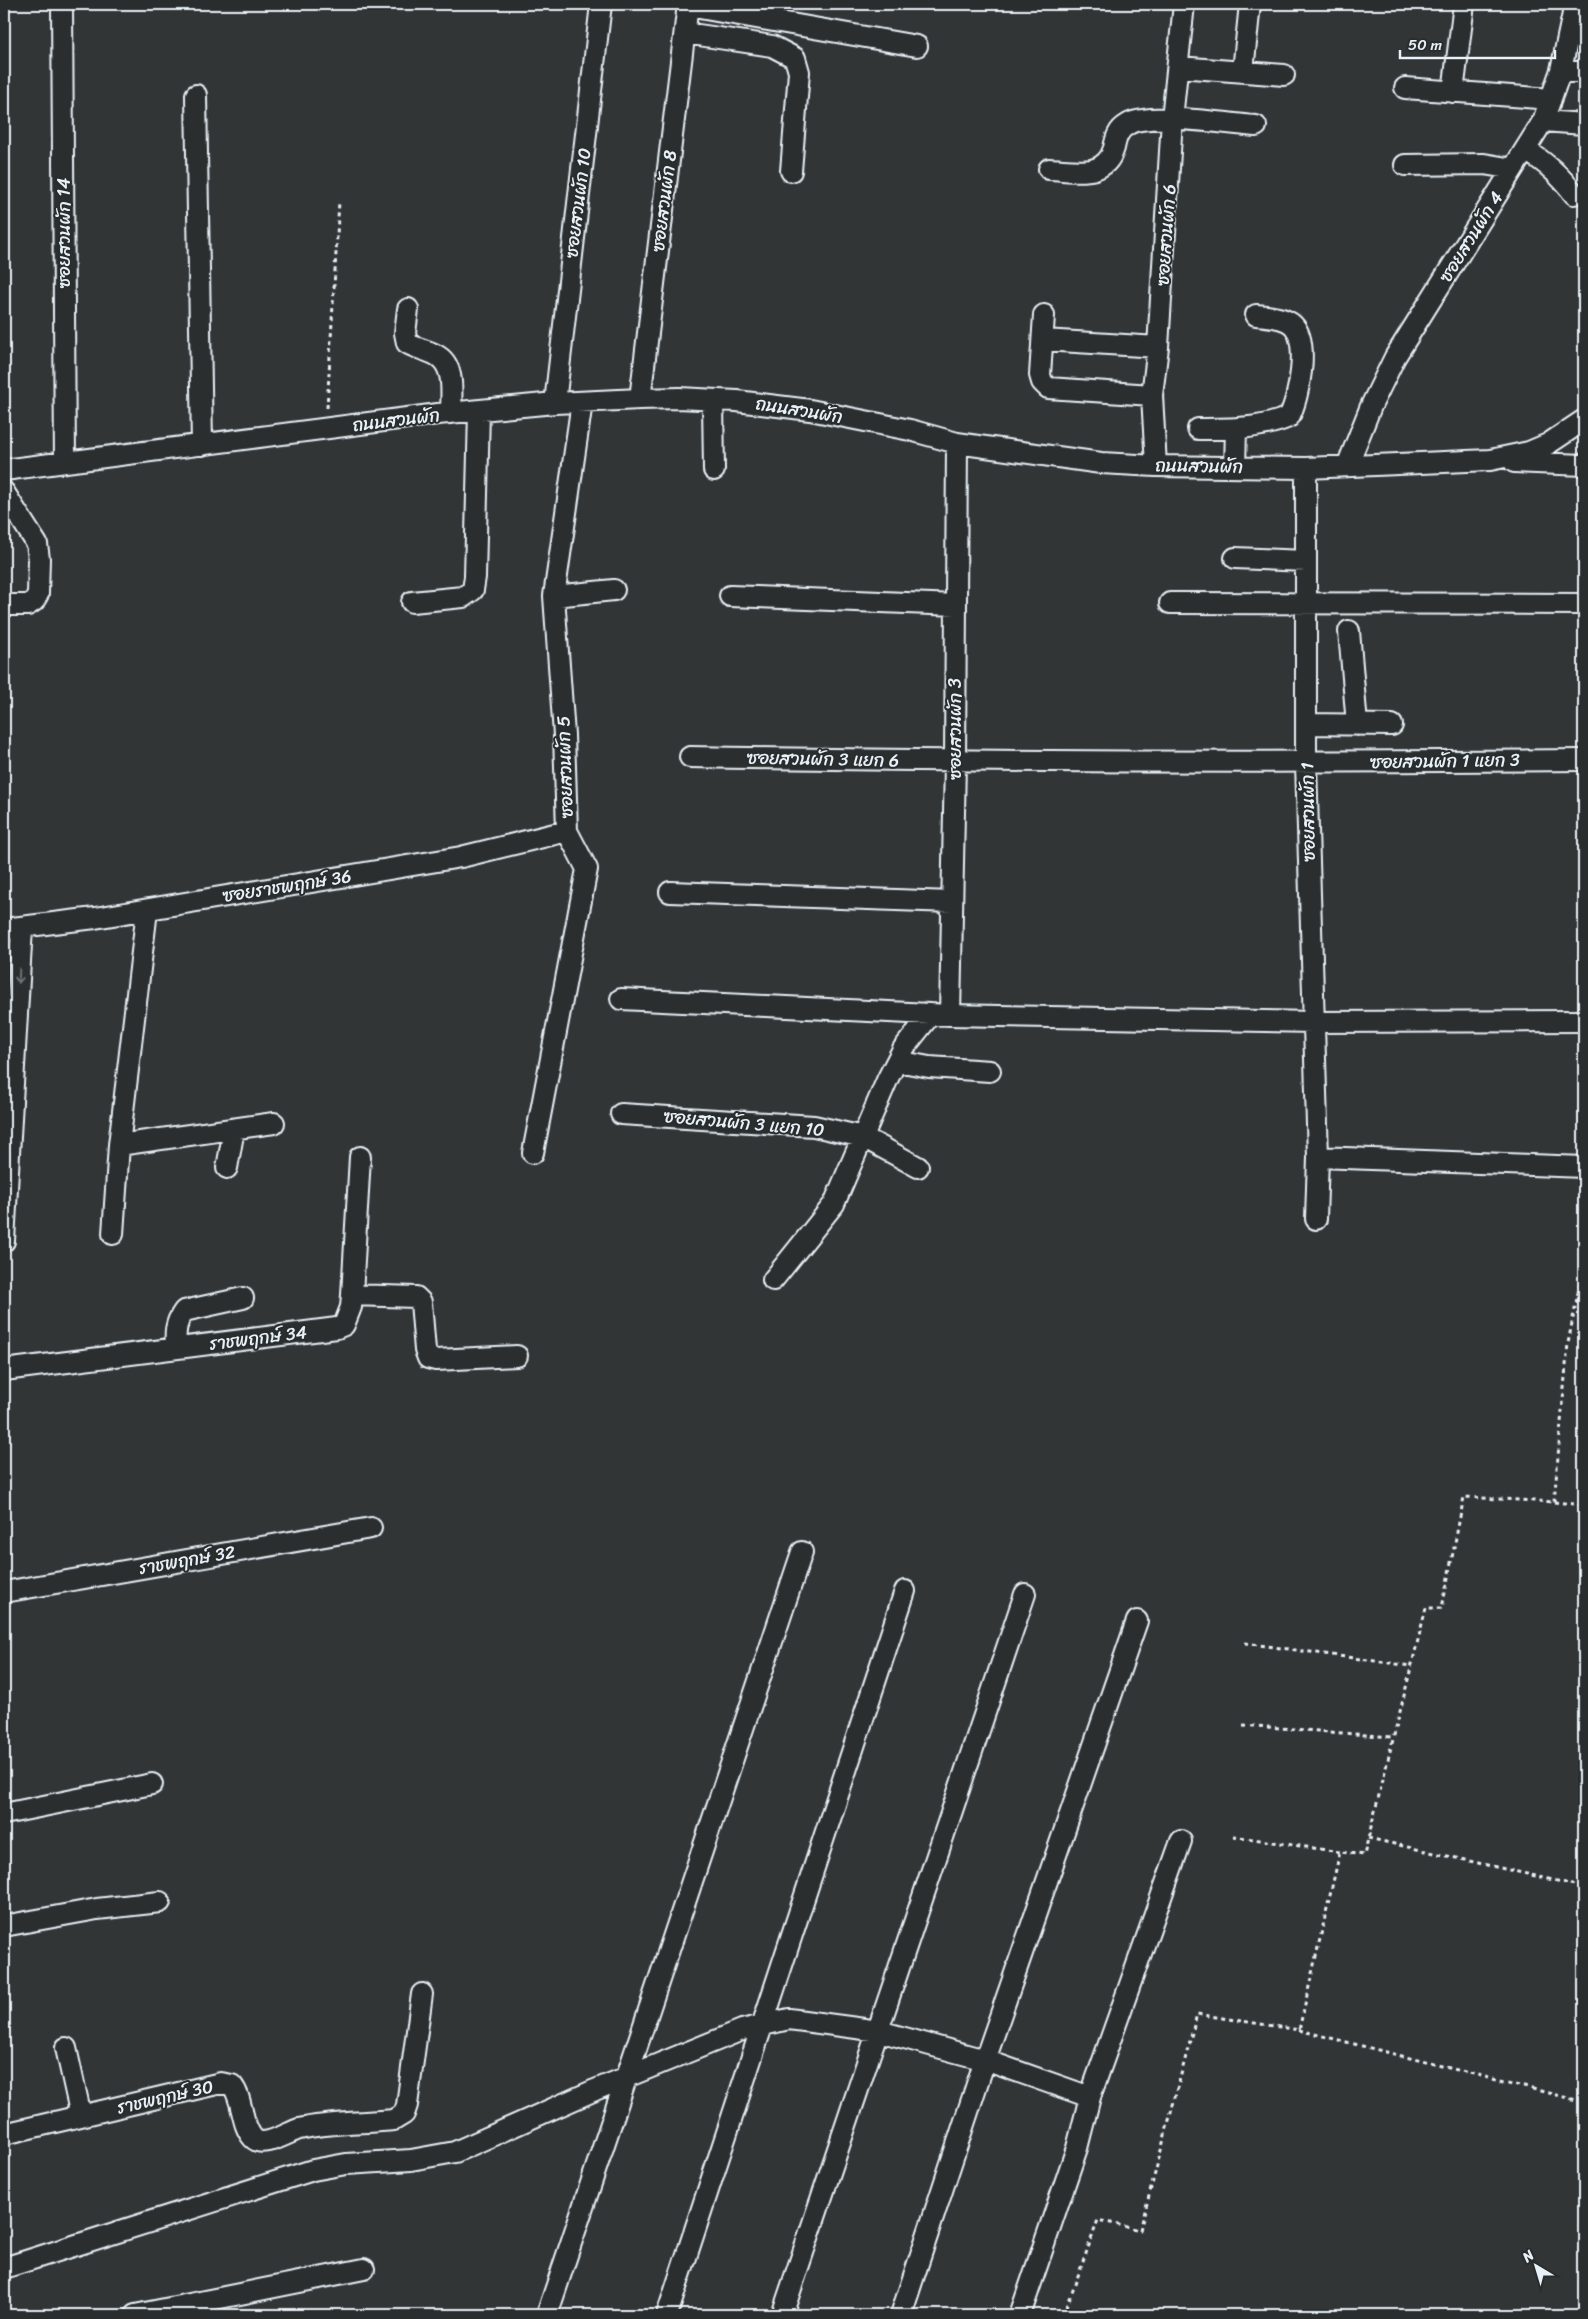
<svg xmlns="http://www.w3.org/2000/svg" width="1588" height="2319" font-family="Sriracha,'Playpen Sans Thai',sans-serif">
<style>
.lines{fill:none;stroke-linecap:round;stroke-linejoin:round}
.minor-casing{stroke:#e8f1f8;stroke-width:24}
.path{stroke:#e8f1f8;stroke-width:3;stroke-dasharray:4 4;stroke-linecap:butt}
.minor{stroke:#2a2d2e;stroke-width:20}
.oneway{stroke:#6c7275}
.labels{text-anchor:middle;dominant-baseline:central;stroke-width:4;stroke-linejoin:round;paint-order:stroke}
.street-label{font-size:18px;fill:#e8f1f8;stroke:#2a2d2e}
</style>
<rect width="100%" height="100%" fill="#323536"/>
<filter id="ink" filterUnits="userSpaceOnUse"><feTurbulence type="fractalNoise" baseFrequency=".02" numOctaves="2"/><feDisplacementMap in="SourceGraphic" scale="10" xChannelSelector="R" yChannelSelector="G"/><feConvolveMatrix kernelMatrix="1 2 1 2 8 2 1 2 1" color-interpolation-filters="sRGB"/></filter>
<g filter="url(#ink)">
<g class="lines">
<defs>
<path id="minor" d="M62,4L65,462
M688,6L917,46
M685,33L772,46L795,58L799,72L791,171
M1178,67L1284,75
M1561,70L1584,73
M1243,71L1250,4
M1405,88L1551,99
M1453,92L1464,4
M196,95L202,445
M1543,121L1584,124
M1526,150C1546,163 1560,175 1574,194
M1405,165L1484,164L1513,169
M1049,169C1075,170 1105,179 1114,148C1116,138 1118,130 1127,125C1147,111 1229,124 1256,126
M408,309L405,333L407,343C417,349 427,350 436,355C456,365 451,395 451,413
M1044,315L1040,375L1042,382L1048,388L1152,395
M1043,340L1158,347
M640,399L688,4
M713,400L714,470
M555,403L601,4
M1198,429C1229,429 1261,429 1289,417C1299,398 1310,342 1293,325C1285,317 1267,316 1256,315
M1514,462L1584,465
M1348,464L1371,406L1395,357L1543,121L1561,70L1575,4
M1156,466L1152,395L1158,347L1172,119L1184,4
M1235,467L1236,429
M1306,468V763L1318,1157L1316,1219
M4,470L438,414L555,403L640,399L679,398L737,401L810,410L910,430L957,443L1101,463L1156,466L1306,468L1490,460L1529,452L1548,444L1584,420
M4,492L37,544L39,559L38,594L34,601L28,605H8
M1235,558L1306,561
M554,596L614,590
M730,596L956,605
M412,602L463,597L473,590L475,577L479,411
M1170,603L1584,604
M1349,631L1357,725
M1306,724L1392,725
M690,757C988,762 1286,763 1584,760
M670,892L952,902
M4,929L95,918L461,857L567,831
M621,999L950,1015L1313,1022L1584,1021
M950,1015L955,762L957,443
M897,1061L929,1067L990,1071
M621,1114L814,1126L863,1137L918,1167
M119,1145L274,1123
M533,1153L587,869L567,831L564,735L554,596L582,402
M1318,1157L1584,1167
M227,1168L234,1129
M113,1234L119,1145L147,910
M4,1241L22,927
M773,1280L834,1204L888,1078L903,1049L931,1014
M352,1295L416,1297L421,1302L425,1350L428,1358L436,1360L517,1356
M176,1348C175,1333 175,1323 184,1311L243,1298
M4,1370L337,1328L344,1325L351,1307L352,1295L360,1157
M4,1592L371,1528
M4,1814L152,1784
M4,1926L97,1909L160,1902
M66,2048L81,2116
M4,2134L221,2083L232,2085C244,2100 240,2123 253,2138C263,2149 287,2133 299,2129C328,2122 365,2123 394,2120L404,2114L407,2105L422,1994
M4,2268L313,2170L346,2164L411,2160L455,2152L595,2090L742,2030L789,2019L879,2031L985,2060L1090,2097
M135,2315L364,2269
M547,2315L802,1552
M667,2315L905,1591
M782,2315L1025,1594
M901,2315L985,2060L1137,1621
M1020,2315L1077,2148L1090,2097L1181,1841"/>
</defs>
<!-- minor casing -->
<use href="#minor" class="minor-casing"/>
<!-- path -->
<path class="path" d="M327,408L339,201
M1554,1502L1584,1505
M1245,1643L1411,1666
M1243,1725L1392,1737
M1233,1836L1340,1852
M1368,1838L1584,1887
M1299,2030L1584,2102
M1064,2315L1098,2220L1140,2230L1197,2014L1299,2030L1340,1852L1364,1855L1426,1608H1442L1464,1497L1554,1502L1568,1343L1584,1263"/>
<!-- minor -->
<use href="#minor" class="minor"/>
</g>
<!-- one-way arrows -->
<defs><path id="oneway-shaft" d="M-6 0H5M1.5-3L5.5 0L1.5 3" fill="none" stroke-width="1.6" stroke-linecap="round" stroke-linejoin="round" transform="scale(1.25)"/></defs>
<use class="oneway" href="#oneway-shaft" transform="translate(19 976) rotate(93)"/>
</g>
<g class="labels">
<!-- street labels -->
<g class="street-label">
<text transform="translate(664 201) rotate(-83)">ซอยสวนผัก 8</text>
<text transform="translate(578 203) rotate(-83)">ซอยสวนผัก 10</text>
<text transform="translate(64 233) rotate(-90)">ซอยสวนผัก 14</text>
<text transform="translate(1166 235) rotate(-86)">ซอยสวนผัก 6</text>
<text transform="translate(1471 237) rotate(-58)">ซอยสวนผัก 4</text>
<text transform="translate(799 410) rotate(9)">ถนนสวนผัก</text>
<text transform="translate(396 420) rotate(-7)">ถนนสวนผัก</text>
<text transform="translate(1199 466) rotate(1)">ถนนสวนผัก</text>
<text transform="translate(955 729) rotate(-90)">ซอยสวนผัก 3</text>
<text transform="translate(823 759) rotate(1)">ซอยสวนผัก 3 แยก 6</text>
<text transform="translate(1445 761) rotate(-1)">ซอยสวนผัก 1 แยก 3</text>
<text transform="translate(565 767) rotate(-92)">ซอยสวนผัก 5</text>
<text transform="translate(1308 812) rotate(-91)">ซอยสวนผัก 1</text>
<text transform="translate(287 886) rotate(-9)">ซอยราชพฤกษ์ 36</text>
<text transform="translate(744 1123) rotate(5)">ซอยสวนผัก 3 แยก 10</text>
<text transform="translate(258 1338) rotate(-7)">ราชพฤกษ์ 34</text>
<text transform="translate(187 1560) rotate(-10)">ราชพฤกษ์ 32</text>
<text transform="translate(165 2097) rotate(-13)">ราชพฤกษ์ 30</text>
</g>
</g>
<!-- margin -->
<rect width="1588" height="2319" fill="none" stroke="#2a2d2e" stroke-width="20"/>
<rect x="10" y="10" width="1568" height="2299" fill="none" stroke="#e8f1f8" stroke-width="2" filter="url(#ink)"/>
<!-- north arrow -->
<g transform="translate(1536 2266) rotate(322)" stroke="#2a2d2e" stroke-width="4" paint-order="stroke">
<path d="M0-4L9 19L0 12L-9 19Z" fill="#e8f1f8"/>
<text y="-8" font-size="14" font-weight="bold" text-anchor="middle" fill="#e8f1f8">N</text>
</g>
<!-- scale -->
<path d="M1400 50v8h155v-8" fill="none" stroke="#e8f1f8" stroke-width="2.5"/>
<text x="1408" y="50" font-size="15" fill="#e8f1f8" stroke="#2a2d2e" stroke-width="4" paint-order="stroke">50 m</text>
</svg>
